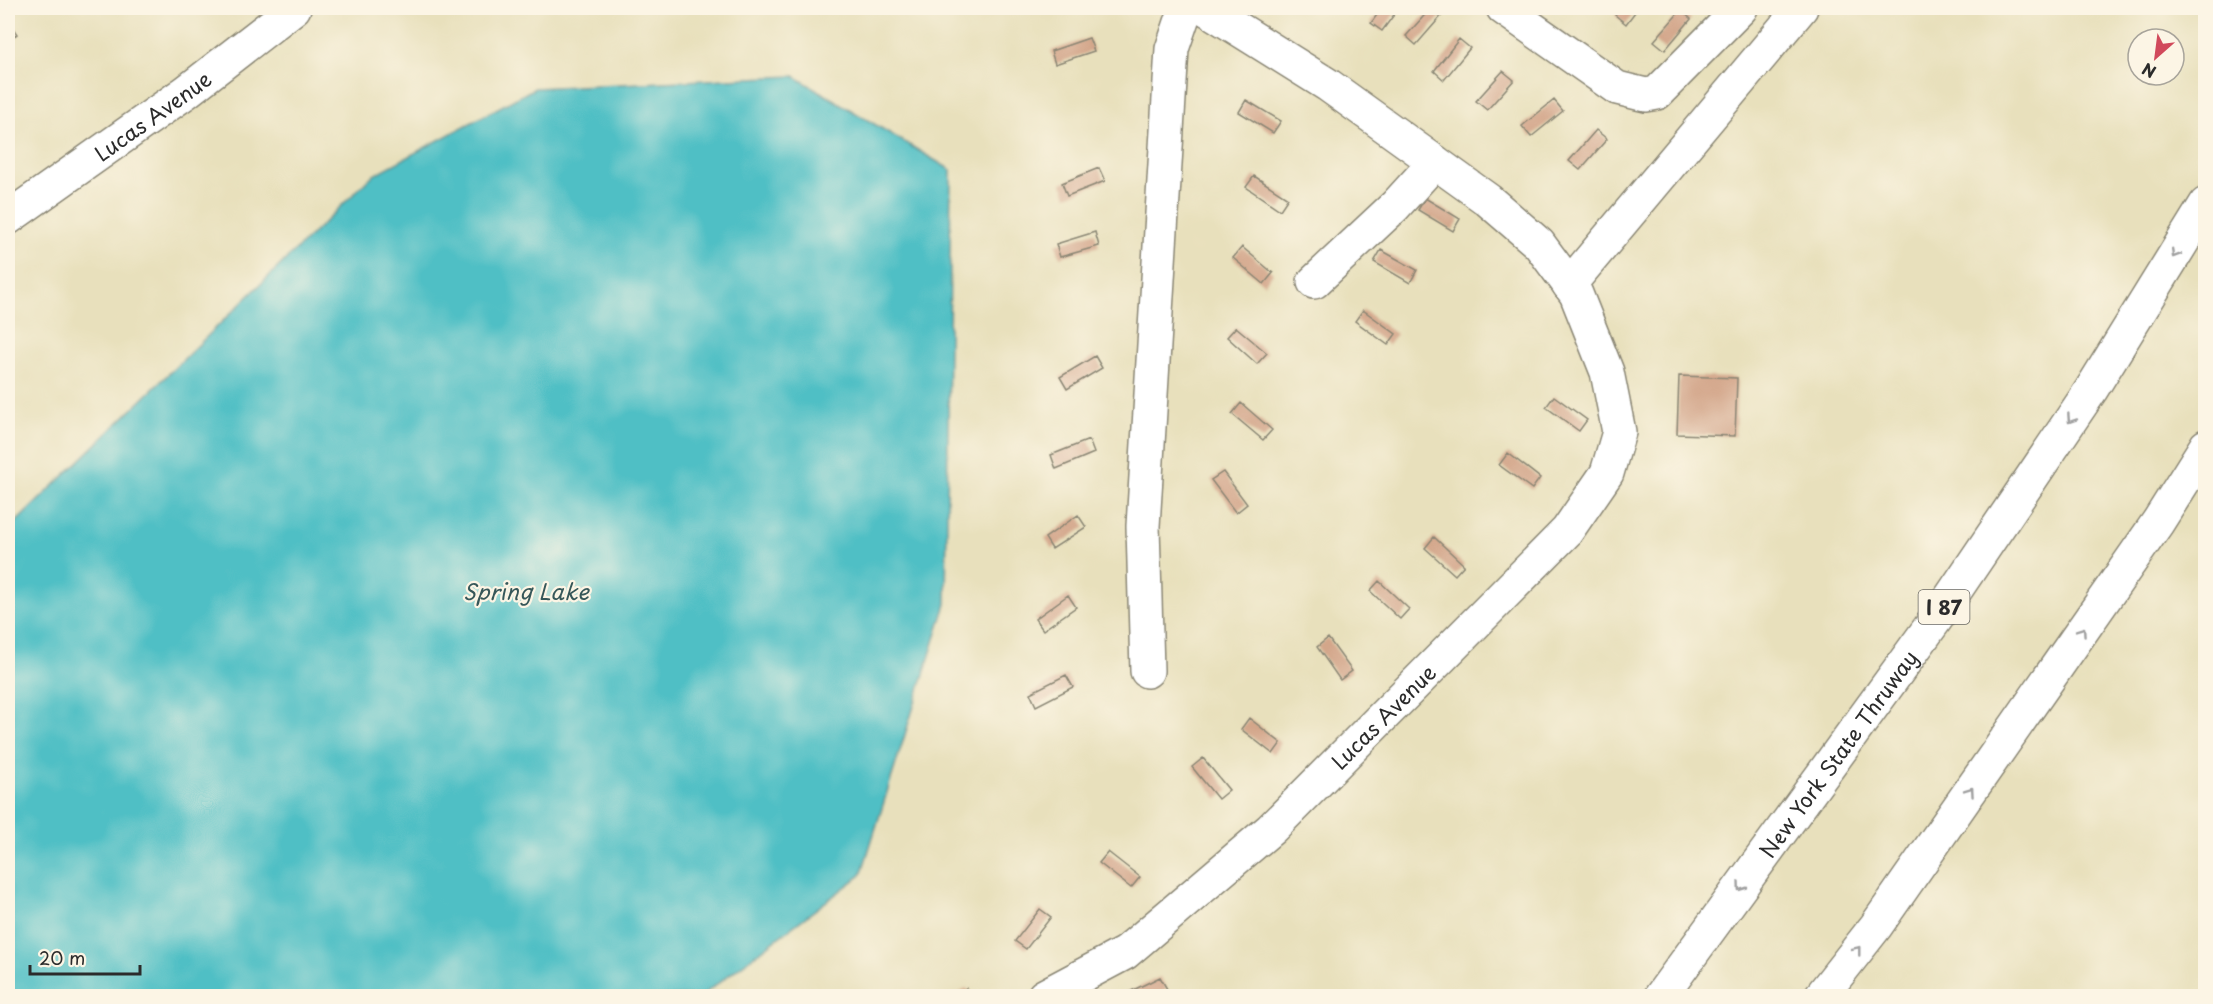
<svg xmlns="http://www.w3.org/2000/svg" width="2213" height="1004" font-family="'Playpen Sans',sans-serif">
<style>
.water{fill:#50bfc5;stroke:#3e7578;stroke-width:1.5}
.building{fill:#d3a68a}
.lines{fill:none;stroke-linecap:round;stroke-linejoin:round}
.minor-casing{stroke:#8a8674;stroke-width:36}
.highway-casing{stroke:#8a8674;stroke-width:36}
.minor{stroke:#fff;stroke-width:33}
.highway{stroke:#fff;stroke-width:33}
.oneway{stroke:#a0a0a0}
.labels{text-anchor:middle;dominant-baseline:central;stroke-width:4.5;stroke-linejoin:round;paint-order:stroke}
.shield{fill:#fcf5e5;stroke:#6a6863;stroke-width:1.5}
.shield-label{font-size:20px;font-weight:bold;fill:#2b2b2b}
.street-label{font-size:21px;fill:#2b2b2b;stroke:#fcf5e5}
.water-label{font-size:22px;font-style:italic;fill:#365759;stroke:#fcf5e5}
</style>
<rect width="100%" height="100%" fill="#fcf5e5"/>
<filter id="ink" filterUnits="userSpaceOnUse"><feTurbulence type="fractalNoise" baseFrequency=".0167" numOctaves="2"/><feDisplacementMap in="SourceGraphic" scale="12" xChannelSelector="R" yChannelSelector="G"/><feConvolveMatrix kernelMatrix="1 2 1 2 8 2 1 2 1" color-interpolation-filters="sRGB"/></filter>
<filter id="wash" filterUnits="userSpaceOnUse"><feTurbulence type="fractalNoise" baseFrequency=".008" numOctaves="4" result="noise"/><feDisplacementMap in="SourceGraphic" scale="24" xChannelSelector="R" yChannelSelector="G"/><feGaussianBlur stdDeviation="1.35" result="paint"/><feColorMatrix in="noise" values="0 0 0 0 0 0 0 0 0 0 0 0 0 0 0 0 0 1.4 0 .05"/><feComposite in="paint" operator="in"/></filter>
<g filter="url(#wash)">
<rect width="100%" height="100%" fill="#e8e0bc"/>
<!-- water -->
<path class="water" d="M794,76L951,170L946,604L861,875L701,996H8V530L372,176L535,88Z"/>
<g id="blocks">
<!-- building -->
<path class="building" d="M1382,8H1399L1382,31L1371,23Z
M1431,8H1435L1443,14L1416,45L1406,36Z
M1621,8H1638L1626,24L1615,15Z
M1681,10L1691,19L1665,50L1654,41Z
M8,21L17,34L8,41Z
M1089,38L1094,51L1055,64L1051,51Z
M1459,39L1470,48L1444,80L1434,71Z
M1503,71L1514,80L1487,110L1476,101Z
M1246,100L1281,121L1273,133L1239,112Z
M1554,100L1563,111L1531,137L1522,126Z
M1596,130L1607,139L1580,170L1569,161Z
M1099,168L1105,181L1067,196L1062,183Z
M1254,176L1288,198L1280,210L1246,187Z
M1425,198L1460,219L1453,231L1418,210Z
M1095,232L1099,246L1060,257L1056,244Z
M1242,247L1273,273L1264,284L1233,258Z
M1381,250L1417,270L1410,283L1374,262Z
M1363,310L1396,334L1388,345L1355,321Z
M1236,327L1267,353L1257,364L1227,337Z
M1095,356L1102,368L1067,389L1060,377Z
M1679,376L1737,378L1735,436L1677,434Z
M1554,396L1587,420L1579,431L1546,407Z
M1241,403L1272,430L1263,440L1232,414Z
M1089,440L1094,453L1056,469L1051,455Z
M1508,453L1540,478L1532,489L1499,465Z
M1223,472L1247,504L1236,513L1211,480Z
M1078,515L1086,527L1052,549L1045,538Z
M1434,537L1464,565L1455,575L1425,548Z
M1379,581L1409,609L1400,619L1370,591Z
M1068,595L1076,607L1043,630L1035,619Z
M1328,638L1352,671L1340,680L1317,647Z
M1066,675L1073,687L1036,706L1030,693Z
M1249,718L1281,743L1273,754L1241,729Z
M1203,758L1229,790L1218,799L1192,767Z
M1108,852L1140,877L1131,888L1099,863Z
M1040,909L1051,917L1026,949L1015,941Z
M1160,977L1167,989L1152,996H1121Z
M966,988L974,996H956Z"/>
</g>
</g>
<g filter="url(#ink)">
<use href="#blocks" fill-opacity="0" stroke="#8a8674" stroke-width="1.5"/>
<g class="lines">
<defs>
<g id="minor">
<path d="M1503,8L1617,88L1646,95L1657,93L1741,8"/>
<path id="s1" d="M8,218L186,92L294,8"/>
<path d="M1314,282L1395,206L1435,162"/>
<path d="M1569,285L1801,8"/>
<path d="M1147,671L1143,526L1172,49L1186,8"/>
<path id="s2" d="M1044,996L1125,953L1271,829L1567,531L1607,473L1619,432L1607,372L1576,294L1539,244L1488,200L1328,85L1205,8"/>
</g>
<g id="highway">
<path id="s3" d="M1661,996L1936,619L2091,390L2206,204"/>
<path d="M1821,996L1876,926L2158,522L2206,446"/>
</g>
</defs>
<!-- minor casing -->
<use href="#minor" class="minor-casing"/>
<!-- highway casing -->
<use href="#highway" class="highway-casing"/>
<!-- minor -->
<use href="#minor" class="minor"/>
<!-- highway -->
<use href="#highway" class="highway"/>
</g>
<!-- one-way arrows -->
<defs><path id="oneway-chevron" d="M-2-3.5L2.5 0L-2 3.5" fill="none" stroke-width="1.6" stroke-linecap="round" stroke-linejoin="round" transform="scale(1.5)"/></defs>
<g class="oneway">
<use href="#oneway-chevron" transform="translate(2175 254) rotate(122)"/>
<use href="#oneway-chevron" transform="translate(2071 419) rotate(124)"/>
<use href="#oneway-chevron" transform="translate(2082 631) rotate(-55)"/>
<use href="#oneway-chevron" transform="translate(1970 791) rotate(-55)"/>
<use href="#oneway-chevron" transform="translate(1741 887) rotate(126)"/>
<use href="#oneway-chevron" transform="translate(1857 950) rotate(-52)"/>
</g>
</g>
<g class="labels">
<!-- shield labels -->
<rect class="shield" x="1918.5" y="590" width="51" height="34" rx="4.5"/>
<g class="shield-label">
<text x="1944" y="607">I 87</text>
</g>
<!-- street labels -->
<g class="street-label">
<text stroke="none"><textPath href="#s1" startOffset="177">Lucas Avenue</textPath></text>
<text stroke="none"><textPath href="#s2" startOffset="442">Lucas Avenue</textPath></text>
<text stroke="none"><textPath href="#s3" startOffset="300">New York State Thruway</textPath></text>
</g>
<!-- water labels -->
<g class="water-label">
<text x="526" y="590">Spring Lake</text>
</g>
</g>
<!-- margin -->
<rect width="2213" height="1004" fill="none" stroke="#fcf5e5" stroke-width="30"/>
<!-- north arrow -->
<g transform="translate(2156 57) rotate(208)"><circle r="28" fill="#fcf5e5" stroke="#a8a49b" stroke-width="1.5"/>
<path d="M0-4.5L10 22L0 15L-10 22Z" fill="#d1495b"/>
<text y="-9" font-size="16" font-weight="bold" text-anchor="middle" fill="#2b2b2b">N</text>
</g>
<!-- scale -->
<path d="M30 965v9h110v-9" fill="none" stroke="#2b2b2b" stroke-width="3"/>
<text x="39" y="965" font-size="18" fill="#2b2b2b" stroke="#fcf5e5" stroke-width="4.5" paint-order="stroke">20 m</text>
</svg>
